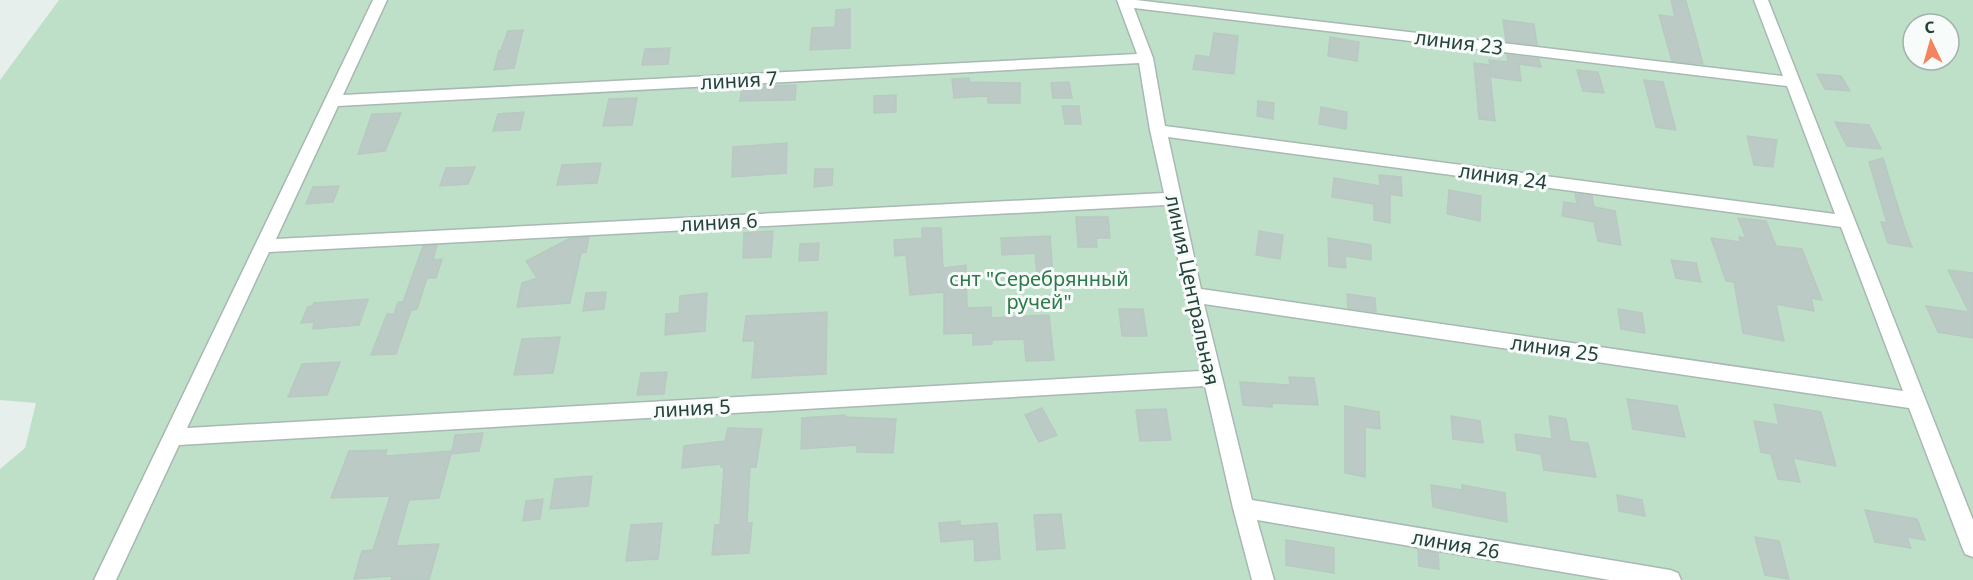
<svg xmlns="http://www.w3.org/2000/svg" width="1973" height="580" font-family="'Noto Sans',sans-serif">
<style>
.green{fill:#bfe0c8;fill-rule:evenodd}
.building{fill:#bbcac4;stroke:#b8c9c2;stroke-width:1.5}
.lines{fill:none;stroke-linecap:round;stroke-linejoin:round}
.minor-casing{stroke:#a8b8b2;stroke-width:3}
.minor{fill:#fff;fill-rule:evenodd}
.labels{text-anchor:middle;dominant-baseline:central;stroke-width:6;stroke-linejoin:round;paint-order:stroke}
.street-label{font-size:20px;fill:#24423a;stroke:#f7fbf9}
.park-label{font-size:20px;fill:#2d7a4b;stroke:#f7fbf9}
</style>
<rect width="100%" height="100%" fill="#e6efeb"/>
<!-- green -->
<path class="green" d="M59,0H1973V580H0V469L25,448L36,403L0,400V80ZM1913,24H1949V60H1913Z"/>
<!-- building -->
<path class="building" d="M1671,0L1686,1L1703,64L1672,61L1659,15L1675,17Z
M850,9V48L810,50L812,28L835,27L836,10Z
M1503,20L1534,24L1537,45L1506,41Z
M523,30L514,68L494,70L499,51L501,50L508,31Z
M1214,33L1238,36L1234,74L1193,69L1196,55L1210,57Z
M1330,37L1359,42L1357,61L1328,56Z
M670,48L668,64L642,65L645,49Z
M1507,55L1539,59L1541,67L1519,64L1521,81L1492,77L1489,60L1508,62Z
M1474,63L1489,65L1495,121L1479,119Z
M1577,70L1598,72L1604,93L1583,91Z
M1817,74L1841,76L1850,91L1825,89Z
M969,78V82L1020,83V103H988V96L954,98L952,79Z
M1644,80L1663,82L1676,130L1656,127Z
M1069,82L1072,98H1053L1051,83Z
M796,85L795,100L740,101L742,87Z
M896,95V112L874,113V96Z
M637,98L632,125L603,126L609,99Z
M1258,101L1274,103L1273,119L1257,116Z
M1062,106H1079L1081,124H1065Z
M1321,107L1347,112L1346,129L1319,124Z
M524,112L520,130L493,131L498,114Z
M401,113L385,151L358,154L372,114Z
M1835,122L1869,125L1881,149L1847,146Z
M1747,136L1777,140L1773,167L1754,165Z
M787,143L786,173L732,177L733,147Z
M1883,158L1904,226L1912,247L1888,243L1881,222L1887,223L1869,162Z
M601,163L597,183L557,185L562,165Z
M475,167L468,184L440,186L446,168Z
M815,169H833L832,185L814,187Z
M1379,175L1401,177L1402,196L1390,194V223L1374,220V204L1332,197L1334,178L1380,186Z
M339,186L333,202L306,204L313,187Z
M1449,190L1481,196L1480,221L1447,214Z
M1575,194L1592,196L1594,207L1615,211L1621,245L1598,241L1594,222L1562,216L1564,202L1577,204Z
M1076,217H1108L1110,238H1096L1097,247H1078Z
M1738,218L1766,221L1776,246L1802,249L1822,300L1811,298L1814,311L1776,304L1784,341L1743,333L1734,282L1726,281L1711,238L1741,242L1739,237L1746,238Z
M922,228H941L943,268L966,265L967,308L991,307V318L1049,315L1054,360L1026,361L1024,339L992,340V344L973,345V333L944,334V292L910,295L906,255L895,256L894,240L922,238Z
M773,231L771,257L743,258L744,233Z
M1259,231L1283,235L1280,259L1256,255Z
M1050,236L1054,287H1038L1035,253L1002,255L1001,238Z
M589,237L586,252L581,253L570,303L517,307L522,283L537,278L526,261L569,239Z
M1328,238L1371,245V260L1345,256L1346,268L1329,266Z
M819,243L818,260L799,261L800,244Z
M437,245L433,260L442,259L436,278H427L417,309L411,310L396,354L371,355L387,314H394L398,302H403L423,246Z
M1671,260L1696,263L1701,282L1676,278Z
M1948,270L1973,273V338L1938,332L1926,306L1969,312Z
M606,292L604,309L583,311L586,293Z
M707,293L705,331L665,335L666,314L679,313L680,296Z
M1347,294L1375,298L1376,312L1348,308Z
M368,299L359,325L313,329L314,322L301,323L308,307L312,306L314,303Z
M1119,309H1143L1147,336H1122Z
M1618,309L1642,313L1645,333L1621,329Z
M827,312L826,374L752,378L755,341H743L746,316Z
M560,337L553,373L514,375L522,339Z
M340,362L327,395L288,397L302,364Z
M667,372L664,394L637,395L641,373Z
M1289,377L1314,378L1318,405L1272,403V407L1243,405L1240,382L1290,385Z
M1627,399L1677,406L1685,437L1633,429Z
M1774,404L1821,412L1836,466L1793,458L1800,482L1778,479L1771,454L1761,452L1754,421L1779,425Z
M1345,406L1379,412L1380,429L1365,427V477L1345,473Z
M1042,408L1057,435L1039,442L1025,415Z
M1166,409L1171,440L1140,441L1136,410Z
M845,415V417L896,419L893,453L857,452V445L801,449L802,418Z
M1451,416L1480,421L1483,443L1453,439Z
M1549,416L1566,419L1570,441L1588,443L1596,477L1544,470L1541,454L1517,450L1515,434L1552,439Z
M728,428L762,429L756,467H750L747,523H752L749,553L712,555L715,525H720L724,467H721V464L682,468L684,446L725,441Z
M483,433L479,451L451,454L439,498L409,500L396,546L439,544L429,580H391L392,576L354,579L362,551L373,550L390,496L331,498L349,451L387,450L385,456L452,451L455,435Z
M592,476L588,506L550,509L555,479Z
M1431,485L1462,490V485L1505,493L1507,522L1433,507Z
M1617,495L1642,500L1645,516L1619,511Z
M543,499L540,519L523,521L526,501Z
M1865,510L1917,519L1925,540L1907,537L1911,548L1875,542Z
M1061,514L1065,548L1037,550L1034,515Z
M960,521V526L997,523L1000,559L975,561L974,539L941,542L939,523Z
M662,523L658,559L626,561L631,525Z
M1755,537L1779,541L1789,579L1765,575Z
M1286,540L1334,548V573L1286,565Z
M1418,550L1438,553L1439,569L1419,566Z"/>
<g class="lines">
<defs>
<path id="minor" d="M373,0H387L343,95L1137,54L1117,0H1136L1783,76L1754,0H1768L1973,520V557L1965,554L1962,547L1909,408L1204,304L1252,500L1670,570L1678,573L1681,580H1610L1257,520L1274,580H1252L1233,508L1205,386L179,445L116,580H94ZM1134,8L1787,86L1835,214L1165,126L1153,58ZM1139,63L1150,130L1164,193L276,239L338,106ZM1168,137L1841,227L1903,391L1201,289ZM1167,205L1201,371L187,428L269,252Z"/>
</defs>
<!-- minor casing -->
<use href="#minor" class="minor-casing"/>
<!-- minor -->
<use href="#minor" class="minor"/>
</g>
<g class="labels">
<!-- street labels -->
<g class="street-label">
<text transform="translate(1459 42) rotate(7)">линия 23</text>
<text transform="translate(739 80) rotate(-3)">линия 7</text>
<text transform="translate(1503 176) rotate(8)">линия 24</text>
<text transform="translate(719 222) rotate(-3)">линия 6</text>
<text transform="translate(1193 290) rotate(78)">линия Центральная</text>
<text transform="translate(1555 348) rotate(8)">линия 25</text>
<text transform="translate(692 408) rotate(-3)">линия 5</text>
<text transform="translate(1456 544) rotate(10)">линия 26</text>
</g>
<!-- park labels -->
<g class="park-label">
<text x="1039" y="278">снт "Серебрянный<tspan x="1039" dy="23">ручей"</tspan></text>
</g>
</g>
<!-- north arrow -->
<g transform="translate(1931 42) rotate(355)"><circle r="28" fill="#f7fbf9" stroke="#a3b1ad" stroke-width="1.5"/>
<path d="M0-4.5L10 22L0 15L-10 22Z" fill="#f4845f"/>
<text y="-9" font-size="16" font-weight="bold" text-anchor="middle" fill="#24423a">С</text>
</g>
</svg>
